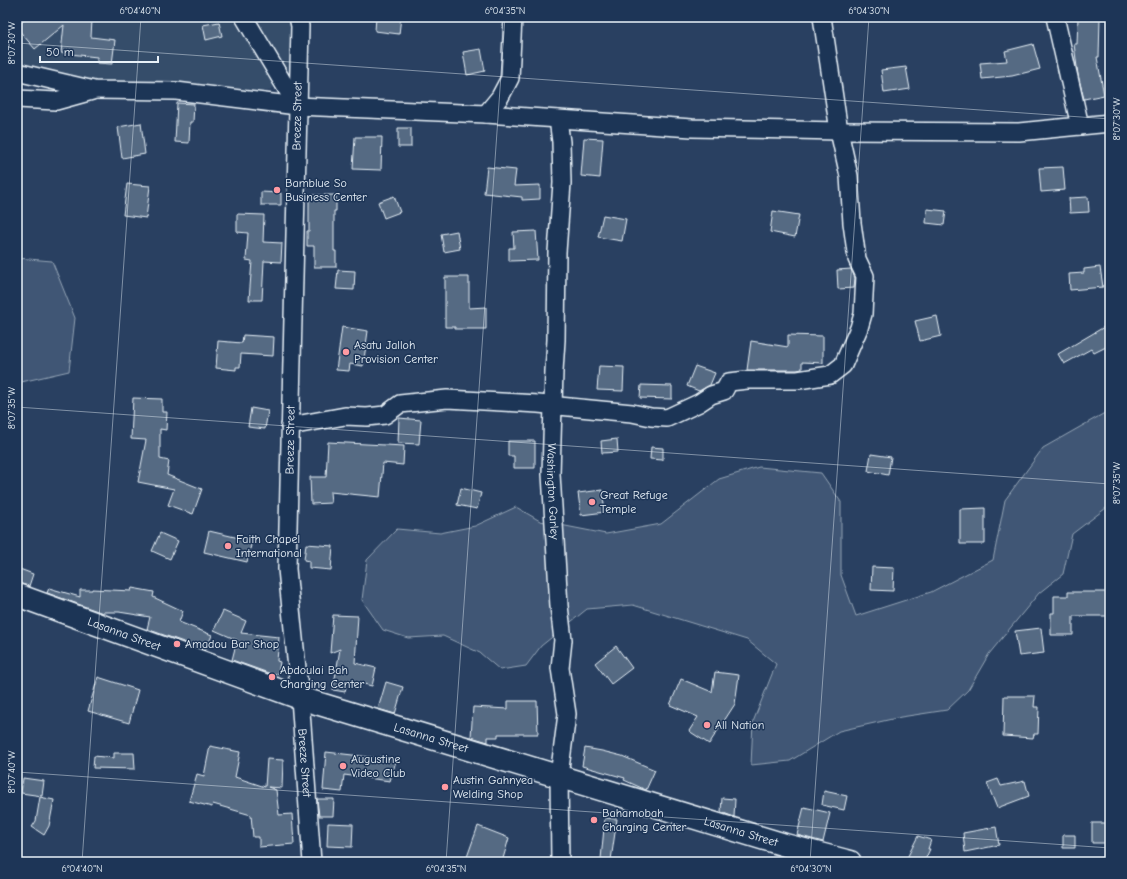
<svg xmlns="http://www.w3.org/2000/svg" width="1127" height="879" font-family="'Comic Neue',sans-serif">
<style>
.built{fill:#364d6b}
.green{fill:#415774;stroke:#94a4b6}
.building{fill:#556a83;stroke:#e8f1f8}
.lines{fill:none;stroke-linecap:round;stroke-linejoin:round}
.street-casing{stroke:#e8f1f8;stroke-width:20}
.secondary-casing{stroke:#e8f1f8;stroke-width:25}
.street{stroke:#1d3557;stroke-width:17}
.secondary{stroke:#1d3557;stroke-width:22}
.ticks{fill:none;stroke:#e8f1f8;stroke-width:1;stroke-opacity:0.45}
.poi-dot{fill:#ff9aa2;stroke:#1d3557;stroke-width:1.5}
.labels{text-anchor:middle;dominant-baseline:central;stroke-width:3;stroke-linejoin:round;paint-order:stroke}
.street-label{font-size:12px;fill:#e8f1f8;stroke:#1d3557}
.poi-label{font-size:12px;fill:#e8f1f8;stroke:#1d3557;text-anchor:start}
.neatline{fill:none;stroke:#e8f1f8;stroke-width:1.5}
.ticks-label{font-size:10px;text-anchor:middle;fill:#e8f1f8}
</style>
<rect width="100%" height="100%" fill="#294061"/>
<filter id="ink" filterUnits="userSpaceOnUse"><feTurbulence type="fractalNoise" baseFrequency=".025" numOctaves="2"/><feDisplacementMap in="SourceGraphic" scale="8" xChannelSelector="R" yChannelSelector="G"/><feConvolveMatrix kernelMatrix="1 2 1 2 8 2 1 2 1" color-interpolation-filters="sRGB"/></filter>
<g filter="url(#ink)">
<!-- built -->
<path class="built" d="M17,17H293L297,67L267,92L166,81L93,84L17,61Z"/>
<!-- green -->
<path class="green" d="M17,258L52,261L75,318L69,371L17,383Z
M1110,410V505L1072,534L1063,574L1039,593L989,654L968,690L947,710L901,717L839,731L790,761L751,765L753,722L776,664L747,640L633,605L587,609L541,646L526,666L500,670L480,653L443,636L408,638L383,630L362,600L367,560L397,529L440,533L475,526L516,507L540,521L606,534L661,524L719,479L759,467L821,473L841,502V575L856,616L931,592L993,560L1005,500L1043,448Z"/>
<!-- building -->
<path class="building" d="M28,17H73L72,18L92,20L91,37L115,40L112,64L97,63V57L61,53L64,25L35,49L17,28V26Z
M376,17H401L399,34L375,31Z
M1078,17H1100L1099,57H1097L1104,95L1084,99L1078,75L1074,44H1077Z
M219,22L222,36L206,40L203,25Z
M1033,44L1040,69L1012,76L982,79L980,63L1007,61L1005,51Z
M481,49L485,71L467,75L463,52Z
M906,67L910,89L884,93L881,70Z
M177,103L194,104L193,122H190L189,143L175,142Z
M141,123L145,154L122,158L118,127Z
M398,128H411V147H398Z
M355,137H382L381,170L353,169Z
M584,138L603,139L600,178L581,176Z
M487,167L516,170L514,186L540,185V199L522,200V197L484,193Z
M1063,167L1065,190L1041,192L1039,168Z
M127,184L150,186L146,218L123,215Z
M261,192L281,193V205H261Z
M309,195H336V211H334V251H336V267H314V246H307V231H309Z
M394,196L400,212L384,218L378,202Z
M1088,197L1089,212L1070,213L1069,198Z
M927,209L946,211L944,225L926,223Z
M773,211L799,215L795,237L770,232Z
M237,214L264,215L263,242L282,243L281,262L264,261L262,300H249L252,261L246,260L248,233L237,232Z
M603,215L626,219L622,241L598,237Z
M457,231L460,249L444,252L441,234Z
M536,231L538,260L509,261V248H514L513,232Z
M1100,267L1103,287L1070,290L1069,274L1084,273V269Z
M851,269L855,278L854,288L838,289L837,270Z
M338,270L355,271L354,290L336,289Z
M445,277H469V308L486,307V329H455V327H445Z
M937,316L941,336L920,341L915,321Z
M342,327L368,331L363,366L350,364L349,371L336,370Z
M1104,327L1110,339V345L1094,353L1091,349L1064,364L1058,354Z
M243,335L274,337L273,356L241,354L240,367H236V370L216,368L218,341L242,343Z
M788,335L823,336V363L802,362V369L797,370H747L751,341L788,347Z
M599,366L624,367L623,391L597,390Z
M695,366L715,373L710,385L699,391L687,386Z
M641,385L672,386V399L640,398Z
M133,398L162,399V412H167L166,430L160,429V459L169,461L167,475L202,489L193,514L168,505L174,489L138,482L146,440L131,439Z
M251,408L268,411L265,429L248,427Z
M399,418L421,420L419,444L398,443Z
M617,439L618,452L602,453L601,441Z
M508,441H535V468H514V456H508Z
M328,442L404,446L403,465L383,463L380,497L330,492L331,503L311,504L310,477H326Z
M651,447L663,448V460L650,459Z
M871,454L891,457L888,475L868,471Z
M461,488L481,493L477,509L457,505Z
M602,490L605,512L581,515L578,493Z
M985,508V544H960V509Z
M209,531L252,541L247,562L204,552Z
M160,533L178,541L170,559L152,551Z
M306,544L333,546L331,570L309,568V561L304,560Z
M872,567L894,568L893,591L871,590Z
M17,568L33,574L29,586L17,583Z
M49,588L80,597V590H92V589L131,591L132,588L154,592L153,597L183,611L179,622L212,635L206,650L147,629L150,617L119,612H103V613L47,593Z
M1068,592H1108V616H1073V635H1051V613H1054V596H1068Z
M223,611L246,621L241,633L279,637L277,661L280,662L278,674L274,675L232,660L237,640L214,630Z
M333,615L358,616L355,663L376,668L372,686L347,680L345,692L333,690L340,649L330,653Z
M1041,628L1044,653L1019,656L1015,631Z
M616,646L632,668L611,684L595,663Z
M715,672L739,675L735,704L709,744L689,731L698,717L670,705L681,679L712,692Z
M98,677L138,690L129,723L88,711Z
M386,682L403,687L395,714L378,709Z
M1004,696H1035L1034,707H1039L1038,734H1034L1033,738L1003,736Z
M508,701H537L538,734H498V737H488V742L471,737L473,707L508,709Z
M210,746L240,752L235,777L265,787L267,759L283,760L282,788L268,787L276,790L279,815L292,814L294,844L259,847V837H253L251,815L213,804L212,807L189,801L197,774L204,776Z
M585,748L602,751L622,756L655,770L646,790L624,780L625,778L582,766Z
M326,752L379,758L380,756L396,761L390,781L344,775L342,792L323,790Z
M114,753H134L135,769L93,768L94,756L114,758Z
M23,778L44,781L42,796L21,793Z
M998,779L1001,786L1025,781L1029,796L997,808L987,783Z
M824,791L847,796L844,810L822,805Z
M40,797L54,800L49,826L44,835L32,827L36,821Z
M722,798L735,799L734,817L721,812Z
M317,799H334L333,816H319Z
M804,807L830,813L823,842L797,835Z
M605,818L617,819L611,860L601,859Z
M328,823L353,824L352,847L327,846Z
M1092,823H1110V843H1092Z
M478,826L509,838L502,862H481L467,857Z
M996,827L999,845L965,852L963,833Z
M1063,835H1075V848H1063Z
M918,836L931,840L928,849H930L925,860L905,862Z"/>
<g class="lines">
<defs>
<g id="street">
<path d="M244,17L297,106"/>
<path id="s1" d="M298,17L300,26L287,569L300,698L312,862"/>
<path d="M1055,17L1080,126"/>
<path d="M17,72L94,90L176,91L297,106L486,114L692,128L839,131L1019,132L1110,123"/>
<path d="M17,99L56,101L92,91"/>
<path d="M486,114L500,97L510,78L513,17"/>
<path id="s2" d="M558,119L561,142L562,183L557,252L556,340L554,371L551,474L559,606L563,640L560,668L567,714L559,776L560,862"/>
<path d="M290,426L345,416L367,417L385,415L400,404L447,399L538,404L632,413L651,417L667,418L699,403L711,395L724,391L729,382L747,380H798L830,375L843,365L859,328L863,314L865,276L857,259L852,223L849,176L839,131L822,17"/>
</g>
<g id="secondary">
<path id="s3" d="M17,595L300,698L785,845L850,862"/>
</g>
</defs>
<!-- street casing -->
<use href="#street" class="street-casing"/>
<!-- secondary casing -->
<use href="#secondary" class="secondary-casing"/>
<!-- street -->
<use href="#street" class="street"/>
<!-- secondary -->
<use href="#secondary" class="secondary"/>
</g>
</g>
<!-- ticks -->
<path class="ticks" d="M17,43L1110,119M17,407L1110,484M17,772L1110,848M82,862L141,17M446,862L505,17M810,862L869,17"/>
<!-- markers -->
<g class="poi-dot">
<circle cx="277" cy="190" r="4"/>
<circle cx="346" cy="352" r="4"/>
<circle cx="592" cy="502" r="4"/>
<circle cx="228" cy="546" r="4"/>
<circle cx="177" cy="644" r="4"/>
<circle cx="272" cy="677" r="4"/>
<circle cx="707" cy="725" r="4"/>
<circle cx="343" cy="766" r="4"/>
<circle cx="445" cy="787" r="4"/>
<circle cx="594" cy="820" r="4"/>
</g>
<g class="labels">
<!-- street labels -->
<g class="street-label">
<text transform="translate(297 116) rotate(-89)">Breeze Street</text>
<text transform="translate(290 440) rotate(-89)">Breeze Street</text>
<text stroke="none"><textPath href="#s2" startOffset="373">Washington Garley</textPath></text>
<text stroke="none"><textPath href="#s3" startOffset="114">Lasanna Street</textPath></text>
<text stroke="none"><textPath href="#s3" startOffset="438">Lasanna Street</textPath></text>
<text stroke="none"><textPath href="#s1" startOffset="747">Breeze Street</textPath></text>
<text stroke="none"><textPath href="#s3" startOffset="762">Lasanna Street</textPath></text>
</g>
<!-- poi labels -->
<g class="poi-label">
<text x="285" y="183">Bamblue So<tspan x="285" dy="14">Business Center</tspan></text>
<text x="354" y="345">Asatu Jalloh<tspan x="354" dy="14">Provision Center</tspan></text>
<text x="600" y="495">Great Refuge<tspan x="600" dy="14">Temple</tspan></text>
<text x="236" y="539">Faith Chapel<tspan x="236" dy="14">International</tspan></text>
<text x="185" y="644">Amadou Bar Shop</text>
<text x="280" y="670">Abdoulai Bah<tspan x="280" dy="14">Charging Center</tspan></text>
<text x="715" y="725">All Nation</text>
<text x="351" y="759">Augustine<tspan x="351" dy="14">Video Club</tspan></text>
<text x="453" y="780">Austin Gahnyea<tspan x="453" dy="14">Welding Shop</tspan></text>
<text x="602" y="813">Bahamobah<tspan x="602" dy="14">Charging Center</tspan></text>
</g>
</g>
<!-- margin -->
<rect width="1127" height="879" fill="none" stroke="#1d3557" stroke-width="44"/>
<!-- scale -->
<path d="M40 56v6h118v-6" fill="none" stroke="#e8f1f8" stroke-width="2"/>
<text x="46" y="56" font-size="12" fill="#e8f1f8" stroke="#1d3557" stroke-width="3" paint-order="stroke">50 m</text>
<rect x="22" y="22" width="1083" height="835" class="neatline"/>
<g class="ticks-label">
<text x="140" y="14">6°04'40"N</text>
<text x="505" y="14">6°04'35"N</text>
<text x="869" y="14">6°04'30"N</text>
<text transform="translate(11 43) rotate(-90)" y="4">8°07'30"W</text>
<text transform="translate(1116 119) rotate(-90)" y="4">8°07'30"W</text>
<text transform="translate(11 408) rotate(-90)" y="4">8°07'35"W</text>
<text transform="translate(1116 483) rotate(-90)" y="4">8°07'35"W</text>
<text transform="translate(11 772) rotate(-90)" y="4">8°07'40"W</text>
<text x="82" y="872">6°04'40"N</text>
<text x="446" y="872">6°04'35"N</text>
<text x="811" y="872">6°04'30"N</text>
</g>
</svg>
